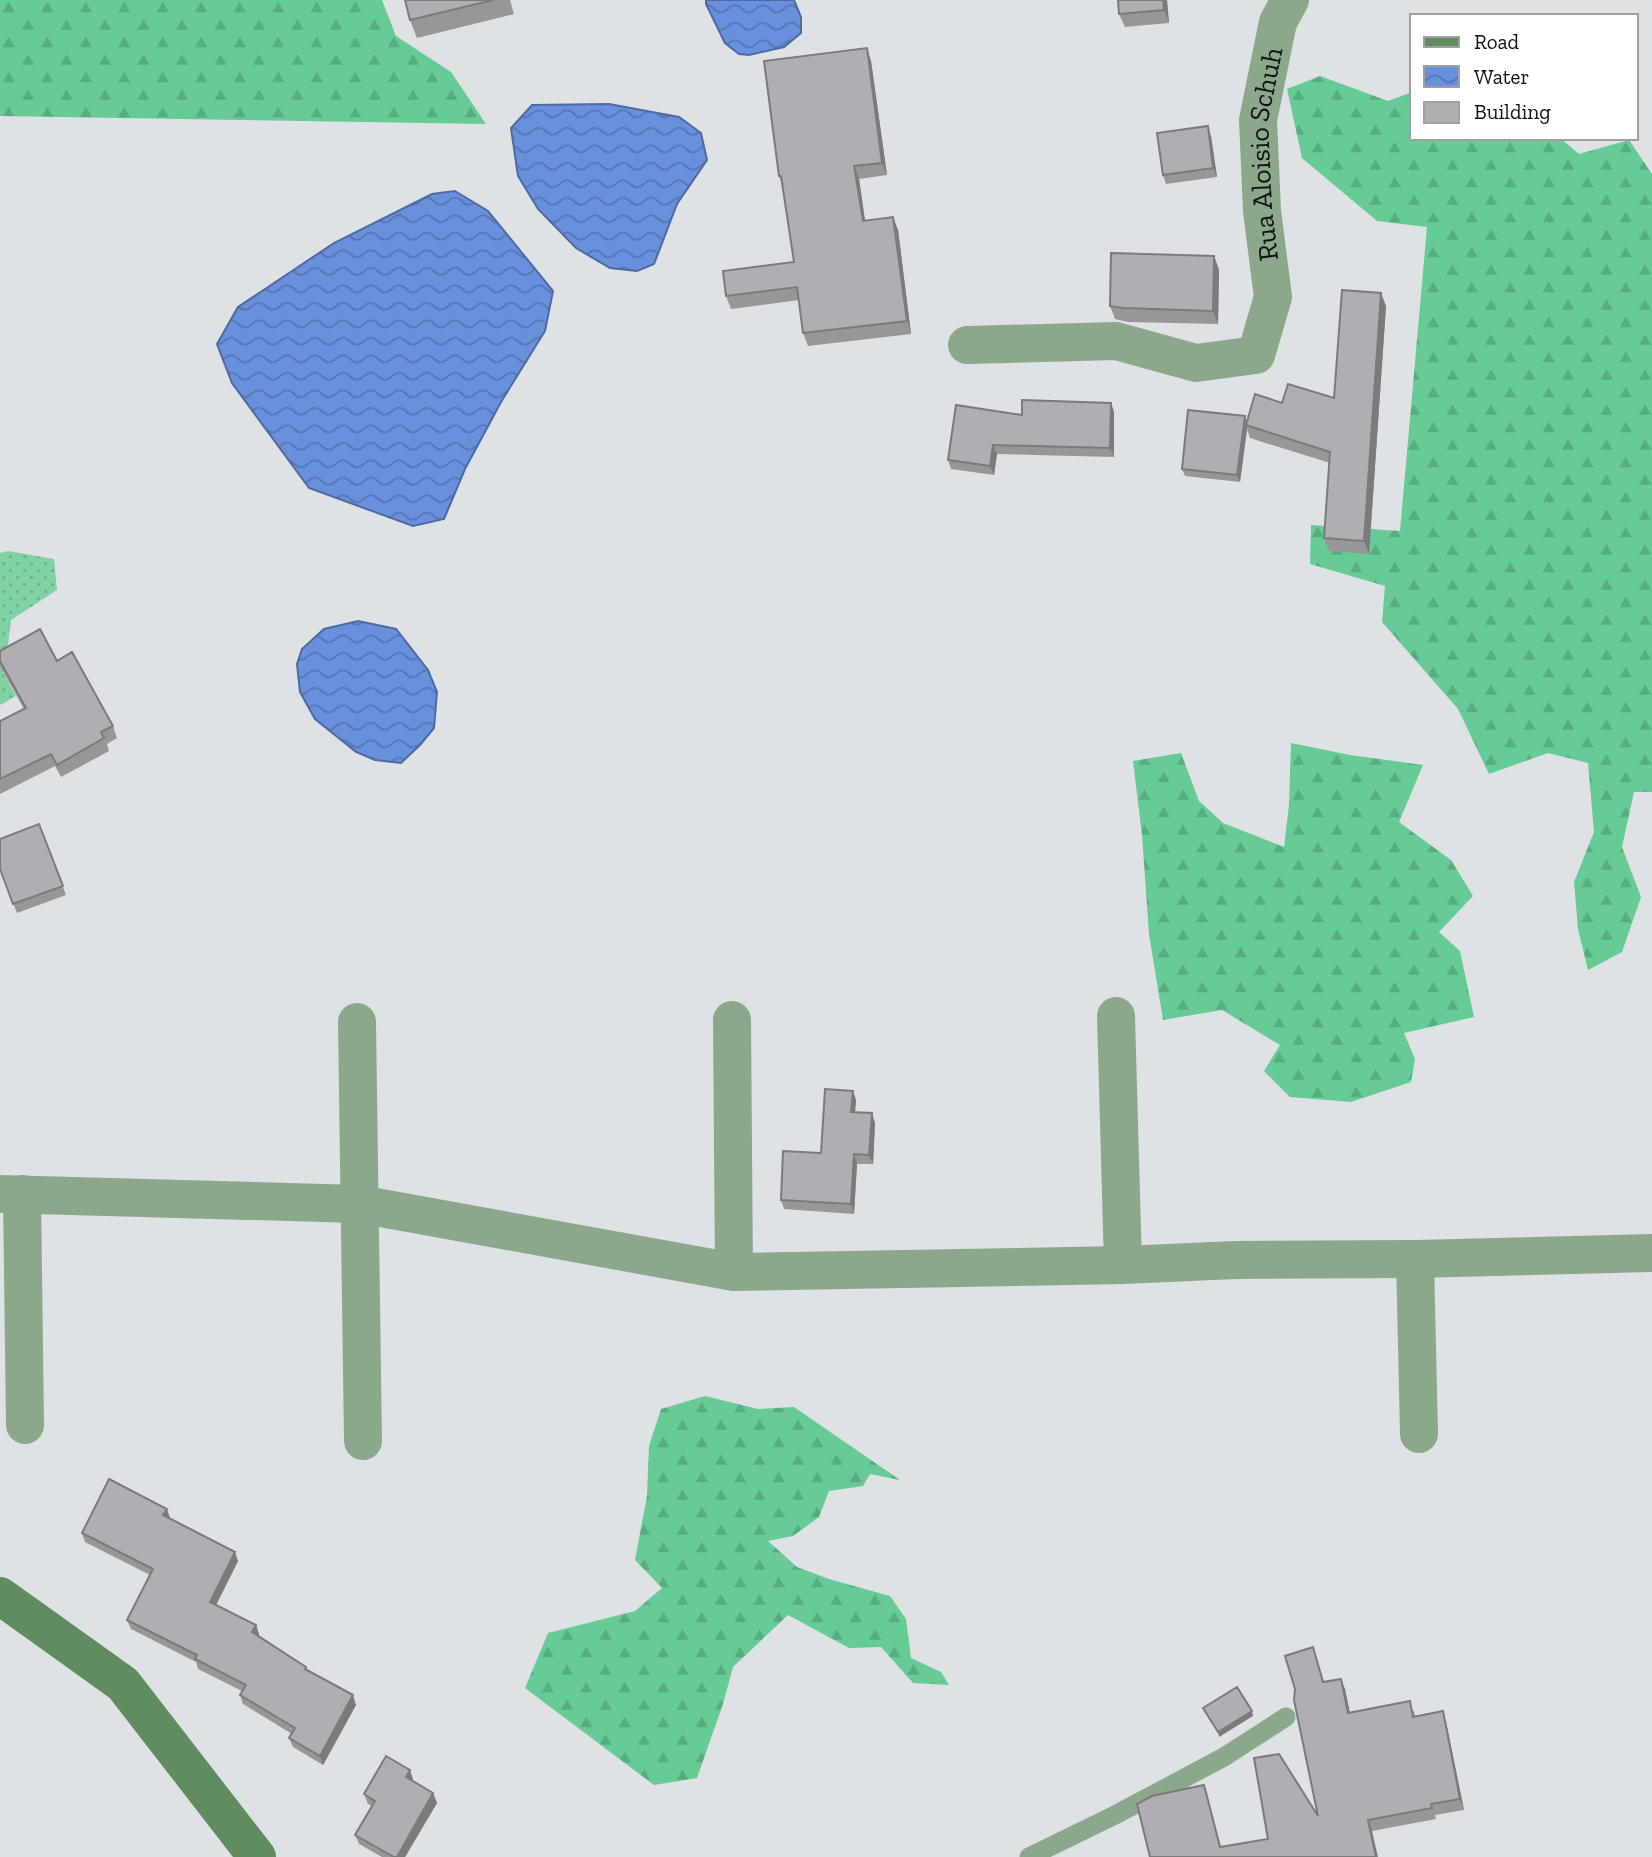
<svg xmlns="http://www.w3.org/2000/svg" width="1652" height="1857" font-family="'Zilla Slab',serif">
<style>
.grass{fill:url(#grass-dots)}
.forest{fill:url(#forest-firs)}
.water{fill:url(#water-waves);stroke:#4f6aa0;stroke-width:2}
.lines{fill:none;stroke-linecap:round;stroke-linejoin:round}
.lane{stroke:#8ba98a;stroke-width:19}
.street{stroke:#8ba98a;stroke-width:38}
.secondary{stroke:#608c5f;stroke-width:38}
.wall{fill:#979699}
.shaded-wall{fill:#7b7a7d}
.building{fill:#b0aeb2;stroke:#7b7a7d;stroke-width:2}
.labels{text-anchor:middle;dominant-baseline:central;stroke-width:7;stroke-linejoin:round;paint-order:stroke}
.street-label{font-size:28px;fill:#111213;stroke:#fff}
</style>
<defs>
<pattern id="grass-dots" width="8" height="8" patternUnits="userSpaceOnUse" patternTransform="scale(1.75)"><rect width="8" height="8" fill="#80d1a3"/><path d="M2 2h.1M6 6h.1" fill="none" stroke="#6eb28b" stroke-width="1.8" stroke-linecap="round"/></pattern>
<pattern id="forest-firs" width="22" height="20" patternUnits="userSpaceOnUse" patternTransform="scale(1.75)"><rect width="22" height="20" fill="#66cb95"/><path d="M5 1l3.5 6h-7zM16 11l3.5 6h-7z" fill="#57ad80"/></pattern>
<pattern id="water-waves" width="16" height="10" patternUnits="userSpaceOnUse" patternTransform="scale(1.75)"><rect width="16" height="10" fill="#6990dd"/><path d="M0 5q4-4 8 0t8 0" fill="none" stroke="#5574b2"/></pattern>
</defs>
<rect width="100%" height="100%" fill="#dfe2e5"/>
<!-- grass -->
<path class="grass" d="M8,551L54,559L57,590L11,620L8,645L12,661L3,672L16,696L0,705V553Z"/>
<!-- forest -->
<path class="forest" d="M0,0H382L396,36L451,72L486,124L0,116Z
M1320,76L1388,101L1412,92V138H1560L1579,154L1629,140L1652,174V792H1634L1622,847L1641,897L1622,952L1588,970L1578,929L1574,882L1594,832L1588,763L1548,753L1489,774L1458,709L1382,622L1385,586L1310,564L1311,525L1400,531L1427,227L1377,221L1302,158L1287,89Z
M1291,743L1350,755L1423,765L1399,822L1451,860L1473,896L1439,932L1460,951L1474,1017L1404,1033L1415,1059L1411,1082L1351,1102L1290,1097L1264,1071L1280,1045L1222,1010L1163,1020L1149,934L1142,835L1133,761L1181,753L1199,801L1223,823L1284,847L1289,805Z
M705,1396L758,1409L794,1407L900,1480L870,1474L863,1486L829,1491L819,1517L793,1536L768,1541L797,1567L829,1579L890,1596L906,1619L911,1658L941,1672L949,1685L913,1683L881,1647L849,1648L788,1615L733,1667L723,1704L697,1778L654,1785L525,1688L548,1633L635,1611L662,1588L635,1560L647,1496L649,1446L661,1409Z"/>
<!-- water -->
<path class="water" d="M706,0H794L801,17V33L784,47L749,55L739,54L725,43L706,4Z
M609,104L679,117L701,133L707,160L677,204L654,264L637,271L610,268L576,248L538,209L518,176L511,128L532,105Z
M455,191L488,211L553,291L545,331L501,402L465,469L444,519L413,526L309,488L232,383L217,344L238,307L334,243L432,194Z
M358,621L396,629L428,670L437,692L434,728L420,745L401,763L375,760L356,752L315,719L300,692L297,664L302,649L324,629Z"/>
<g class="lines">
<!-- lane -->
<path class="lane" d="M1029,1857L1115,1815L1224,1757L1286,1717"/>
<!-- street -->
<g class="street">
<path id="s1" d="M967,345L1116,341L1196,363L1256,355L1273,297L1262,211L1258,120L1278,22L1290,0"/>
<path d="M1116,1016L1123,1265"/>
<path d="M732,1020L734,1272"/>
<path d="M357,1022L363,1441"/>
<path d="M0,1194L359,1204L734,1272L1123,1265L1235,1260L1415,1259L1652,1253"/>
<path d="M22,1194L25,1425"/>
<path d="M1415,1259L1419,1434"/>
</g>
<!-- secondary -->
<path class="secondary" d="M0,1596L123,1684L257,1857"/>
</g>
<!-- wall -->
<path class="wall" d="M405,0H510L514,14L417,38L410,20Z
M1167,0L1169,23L1125,27L1119,14Z
M871,61L887,175L859,179L865,221L893,217L898,230L911,334L808,346L803,333L799,300L731,309L726,296L794,262L782,184L779,176Z
M1211,136L1217,177L1166,184L1163,175Z
M1214,256L1219,270L1218,324L1128,322L1115,319L1110,306Z
M1386,306L1369,554L1329,551L1324,538L1330,463L1250,438L1247,429L1240,482L1185,476L1182,469L1247,421L1282,403L1334,398Z
M1111,403L1114,412V457L997,454L994,475L951,469L948,460L1022,415Z
M0,651L57,661L113,726L117,738L107,744L109,751L61,777L55,766L0,794V721L24,709L0,666Z
M39,824L66,895L17,913L0,870Z
M853,1091L856,1100L855,1113L875,1123L873,1164H857L854,1214L784,1209L781,1200L821,1153Z
M170,1519L238,1561L216,1605L256,1625L259,1634L258,1636L306,1667L308,1670L356,1705L323,1765L293,1747L289,1738L292,1734L243,1704L240,1695L242,1691L198,1669L196,1662L131,1629L127,1620L150,1575L85,1542L82,1533Z
M1313,1647L1324,1682L1345,1689L1350,1713L1414,1711L1415,1716L1443,1711L1446,1722L1464,1810L1435,1815L1436,1819L1372,1831L1150,1857L1207,1795L1221,1847L1268,1839L1318,1816Z
M413,1779L412,1781L433,1793L437,1803L405,1857H382L359,1844L355,1835L372,1806L368,1804L364,1794Z"/>
<!-- shaded-wall -->
<path class="shaded-wall" d="M1163,0H1167L1169,23L1164,10Z
M867,48L871,61L887,175L882,163Z
M1208,126L1211,136L1217,177L1213,168Z
M854,166L859,179L867,234L863,221Z
M893,217L898,230L911,334L907,321Z
M1214,256L1219,270L1218,324L1213,311Z
M1381,293L1386,306L1369,554L1364,541Z
M1111,403L1114,412V457L1110,448Z
M1245,416L1248,424L1246,425L1247,429L1240,482L1237,475Z
M993,445L997,454L994,475L990,466Z
M853,1091L856,1100L854,1122L851,1112Z
M872,1113L875,1123L873,1164L869,1155Z
M854,1154L857,1164L854,1214L851,1204Z
M167,1509L170,1518L163,1515Z
M235,1552L238,1561L213,1611L210,1602Z
M256,1625L259,1634L255,1642L252,1632Z
M1341,1679L1345,1689L1352,1724L1348,1713Z
M353,1695L356,1705L323,1765L320,1756Z
M1252,1711L1253,1716L1219,1737L1218,1732Z
M1443,1711L1446,1722L1464,1810L1460,1799Z
M410,1770L413,1779L409,1787L406,1777Z
M433,1793L437,1803L405,1857H397Z
M1368,1820L1372,1831L1378,1857H1376Z"/>
<!-- building -->
<path class="building" d="M405,0H493L410,20Z
M1118,0H1163L1164,10L1119,14Z
M867,48L882,163L854,166L863,221L893,217L907,321L803,333L797,287L726,296L723,271L794,262L781,176H779L764,61Z
M1208,126L1213,168L1163,175L1157,133Z
M1111,253L1214,256L1213,311L1123,308L1110,306Z
M1342,290L1381,293L1364,541L1324,538L1330,452L1246,425L1255,394L1282,403L1288,384L1334,398Z
M1022,400L1111,403L1110,448L993,445L990,466L948,460L956,405L1022,415Z
M1188,410L1245,416L1237,475L1182,469Z
M40,629L57,661L72,652L113,726L101,732L104,738L57,765L51,754L0,779V721L26,708L0,661V651Z
M39,824L63,886L13,904L0,869V839Z
M825,1089L853,1091L851,1112L872,1113L869,1155L854,1154L851,1204L781,1200L783,1151L821,1153Z
M109,1479L167,1509L163,1515L235,1552L210,1602L256,1625L252,1632L306,1667L305,1669L353,1695L320,1756L289,1738L295,1728L240,1695L246,1685L195,1659L197,1655L127,1620L153,1569L82,1533Z
M1313,1647L1323,1682L1341,1679L1348,1713L1410,1701L1413,1717L1443,1711L1460,1799L1431,1804L1432,1808L1368,1820L1376,1857H1150L1137,1804L1152,1796L1204,1785L1220,1847L1268,1839L1254,1758L1279,1754L1318,1816L1294,1700L1295,1689L1285,1656Z
M1237,1687L1252,1711L1218,1732L1203,1708Z
M386,1756L410,1770L406,1777L433,1793L397,1857H394L355,1835L375,1801L364,1794Z"/>
<g class="labels">
<!-- street labels -->
<g class="street-label">
<text stroke="none"><textPath href="#s1" startOffset="497">Rua Aloisio Schuh</textPath></text>
</g>
</g>
<!-- legend -->
<rect x="1410" y="14" width="228" height="126" fill="#ffffff" stroke="#a0a0a1" stroke-width="2"/>
<rect x="1424" y="37" width="35" height="10" fill="#608c5f" stroke="#a0a0a1" stroke-width="2"/>
<text x="1474" y="49" font-size="21" fill="#111213">Road</text>
<rect x="1424" y="66" width="35" height="21" fill="url(#water-waves)" stroke="#a0a0a1" stroke-width="2"/>
<text x="1474" y="84" font-size="21" fill="#111213">Water</text>
<rect x="1424" y="102" width="35" height="21" fill="#b0aeb2" stroke="#a0a0a1" stroke-width="2"/>
<text x="1474" y="119" font-size="21" fill="#111213">Building</text>
</svg>
